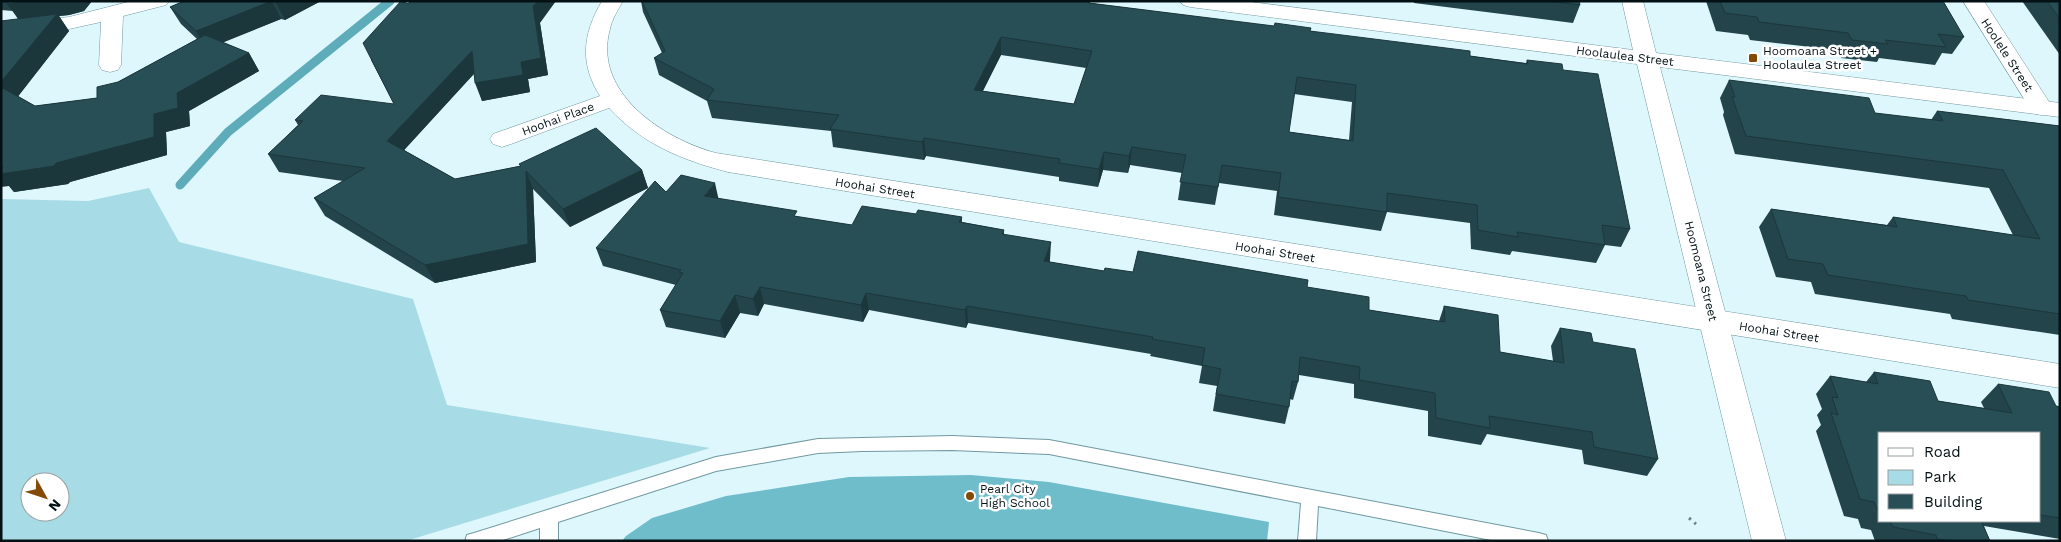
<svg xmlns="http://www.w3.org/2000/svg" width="2061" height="542" font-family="'Work Sans',sans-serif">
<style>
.green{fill:#a7dbe5;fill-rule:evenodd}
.forest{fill:#6fbdcb}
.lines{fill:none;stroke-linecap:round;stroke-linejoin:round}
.stream{stroke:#5eacba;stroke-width:9}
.service-casing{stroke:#7099a0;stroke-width:2}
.minor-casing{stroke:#7099a0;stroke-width:1}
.tertiary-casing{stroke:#7099a0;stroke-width:1}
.path{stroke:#6f8286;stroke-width:3;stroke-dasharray:2.5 4.5;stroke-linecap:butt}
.service{fill:#fff;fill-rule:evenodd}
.minor{fill:#fff;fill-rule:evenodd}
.tertiary{fill:#fff;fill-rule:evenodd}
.wall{fill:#22444a;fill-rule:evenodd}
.shaded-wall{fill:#1c373c}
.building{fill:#284f56;stroke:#1c373c;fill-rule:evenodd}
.poi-dot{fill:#844902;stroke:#fff;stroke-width:2}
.labels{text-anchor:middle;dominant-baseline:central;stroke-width:5;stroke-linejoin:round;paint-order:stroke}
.poi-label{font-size:12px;fill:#031114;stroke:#fff;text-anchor:start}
.street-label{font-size:12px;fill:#031114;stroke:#fff}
</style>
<rect width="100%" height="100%" fill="#def7fc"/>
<!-- green -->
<path class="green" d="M149,188L179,242L413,299L447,405L710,448L406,541H1V199L88,201ZM30,482H60V512H30Z"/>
<!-- forest -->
<path class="forest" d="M971,475L1049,482L1269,522L1267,541H622L626,536L652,518L726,496L849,477Z"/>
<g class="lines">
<!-- stream -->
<path class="stream" d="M180,185L228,132L390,1"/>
<defs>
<path id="service" d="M952,436L1049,440L1539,533L1546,535L1548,541H1496L1318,506L1316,541H1298L1301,503L1049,454L952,450L862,451L818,453L716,471L558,522V541H540V528L500,541H465L467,535L474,533L716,457L818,439Z"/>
<path id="minor" d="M132,1H169L166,5L123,16L121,65L118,70L110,72L102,70L99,65L101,22L69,29L1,38V25L69,17Z
M602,1H623C618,10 612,19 610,29C592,93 664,139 716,153L2060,364V388L728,172C682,160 642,144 609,108L511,144L502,147L493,144L490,139L493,134L600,96C579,63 583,33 602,1Z
M1963,1H1984L2053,108L2049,113L2041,115L2033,113Z"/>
<path id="tertiary" d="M1180,1H1243L1633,50L1622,1H1643L1656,53L2060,103V117L1660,67L1786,541H1752L1637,64L1190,7L1183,5Z"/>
</defs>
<!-- service casing -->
<use href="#service" class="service-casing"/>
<!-- minor casing -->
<use href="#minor" class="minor-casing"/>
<!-- tertiary casing -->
<use href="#tertiary" class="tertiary-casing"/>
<!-- path -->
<path class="path" d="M1689,518L1696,524"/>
<!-- service -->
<use href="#service" class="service"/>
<!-- minor -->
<use href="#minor" class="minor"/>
<!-- tertiary -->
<use href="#tertiary" class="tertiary"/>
</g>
<!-- wall -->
<path class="wall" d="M1,1H92L84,11L69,15L59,16L69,31L18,96L35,106L97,98L118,82L197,39L181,24L170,7L184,1H321L285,20L281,19L222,42L249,53L259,71L189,111L190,126L166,132L167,155L70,182L68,184L14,192L9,186L18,19L13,11L1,10Z
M641,1H1090V3L1310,31L1470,56L1526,63L1527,60L1563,70L1630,229L1621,247L1605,245L1596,263L1512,251L1510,255L1471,249L1470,223L1387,212L1381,231L1274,215L1277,191L1219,183L1215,205L1178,200L1182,173L1130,165L1128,173L1103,170L1098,187L1059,181V177L926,156L924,160L833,147L831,131L712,118L707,101L659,75L654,58L662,53L643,12ZM1001,55L1086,68L1074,104L983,91ZM1294,94L1352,102L1349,140L1289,132Z
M1414,1H1579L1580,5L1573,23L1414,3Z
M1706,1H1943L1964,37L1952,54L1942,53L1935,65L1879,58L1877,62L1841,58L1838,50L1750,40L1748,35L1716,31Z
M2022,1H2060V55Z
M409,4L540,23L548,75L528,79L530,92L482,101L474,74L404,150L455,179L520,166L519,164L642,170L648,188L570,227L533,189L536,262L435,283L325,216L314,198L343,181L279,172L268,154L298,125L295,120L394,104L371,60Z
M1729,80L1875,113L1931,120L1937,111L2060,126V335L1952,319L1950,314L1815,294L1811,282L1776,277L1759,227L1771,209L1887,225L1893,217L2013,235L1989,188L1735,154L1723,115L1724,112L1720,98Z
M666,192L718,198L798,217L852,225L916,214L962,217V222L1004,230V235L1050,260V262L1104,271L1307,287L1369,310L1439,321L1444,306L1500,352L1553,361L1551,346L1560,328L1593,342L1658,459L1647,476L1584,464L1582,450L1487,434L1481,445L1428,436V411L1354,398V384L1299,375L1298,382L1293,400L1290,399L1289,407L1285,424L1213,411L1217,386L1199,383L1202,366L1150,356L1151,354L968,323L966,328L869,310L863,322L764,304L758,316L740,313L725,338L666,327L660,310L676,285L603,266L596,248Z
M1874,372L1938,401L1984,408L1981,402L1998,384L2056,406L2060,407V539L1984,526L1990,541H1875L1871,530L1861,528L1858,519L1844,516L1816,431L1821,425L1817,415L1822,409L1816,394L1830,376L1866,382ZM1880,433H2040V521H1880Z"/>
<!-- shaded-wall -->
<path class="shaded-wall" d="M27,1H92L84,11L69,15L59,16L69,31L13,103L1,88V82L20,21L7,4Z
M272,1L281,19L207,49L196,31Z
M279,1H321L285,20L276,3Z
M537,1H556L540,23L548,75L528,79L530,92L482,101L475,83L521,62L533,6Z
M1001,37V55L974,108V90Z
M472,51L479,68L396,159L387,141Z
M249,53L259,71L189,111L190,126L166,132L167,155L70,182L68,184L14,192L9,186L1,187V167L56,163L154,114L177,93Z
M924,138L926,156L924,160L922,142Z
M1132,147L1130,165L1128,173L1129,156Z
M1104,152L1103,170L1098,187L1099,169Z
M642,170L648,188L570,227L563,209Z
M526,171L533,189L536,262L435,283L425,265Z
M715,183L719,201L704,196Z
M1051,242L1050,260L1044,278V261Z
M760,287L764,304L758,316L753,299Z
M866,293L869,310L863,322L861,305Z
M735,295L740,313L725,338L720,321Z
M967,306L968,323L966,328L965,310Z"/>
<!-- building -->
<path class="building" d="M9,1H27L7,4Z
M184,1H279L276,3L272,1L196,31L170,7Z
M401,1L409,4V1H537L533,6L541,58L521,62L523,75L475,83L472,51L387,141L455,179L521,166L519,164L596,128L642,170L563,209L526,171L528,244L425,265L314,198L365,168L268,154L303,121L295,120L321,95L394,104L363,43Z
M642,1H1090L1089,3L1274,26L1275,23L1311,28L1310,31L1470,51V56L1528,64L1527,60L1562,64L1563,70L1598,74L1630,229L1602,225L1605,245L1517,232L1518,237L1478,230L1477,205L1387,193V212L1278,197L1281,173L1222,165L1218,187L1180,182L1186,155L1132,147L1129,156L1104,152L1099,169L1059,163L1060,159L924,138L922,142L830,129L839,115L707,100L714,89L654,58L665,51ZM1001,37L1092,51L1074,104L974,90ZM1297,77L1356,85L1353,141L1289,132Z
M1547,1H1579L1580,5Z
M1720,1H1943L1964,37L1938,34L1946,47L1885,40L1888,44L1852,40L1848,33L1759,22L1757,17L1725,13Z
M2047,1H2060V19Z
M57,14L1,82V21Z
M205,35L249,53L177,93L178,108L154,114V137L56,163L54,166L1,174V170L3,167H1V87L35,106L97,98V87L118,82Z
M1729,80L1869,98L1875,113L1943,121L1937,111L2060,126V314L1968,300L1966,296L1828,275L1823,264L1788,259L1771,209L1897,227L1893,217L2040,239L2003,170L1746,136L1732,97H1735Z
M681,175L715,183L704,196L797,211L794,216L852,225L862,206L916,214L918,210L962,217L959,222L1004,230L1002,234L1051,242L1044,261L1104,271L1105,268L1133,272L1138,251L1308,280L1307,287L1369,297V310L1445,322L1444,306L1498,315L1500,352L1564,363L1560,328L1591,333L1593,342L1635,349L1658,459L1594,447L1592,432L1489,416L1490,428L1436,418L1435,393L1359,380L1360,367L1300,357L1298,382L1292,381L1289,407L1216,394L1221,369L1202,365L1205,348L1152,339L1153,337L967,306L965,310L866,293L861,305L760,287L753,299L735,295L720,321L660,310L683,273L679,272L681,270L596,248L655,181L666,192Z
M1874,372L1930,381L1938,401L2012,413L1998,384L2049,392L2056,406L2060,407V518L2040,515V433H1880V511H1878L1874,502L1860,499L1831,413L1838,415L1832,397L1838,398L1830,376L1878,384Z
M1890,521H1981L1990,541H1950L1937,539L1936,535L1893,527Z"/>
<!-- markers -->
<g class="poi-dot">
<rect x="1748" y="53" width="10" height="10" rx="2.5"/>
<circle cx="970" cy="496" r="5"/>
</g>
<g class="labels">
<!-- poi labels -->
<g class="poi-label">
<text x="1763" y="51">Hoomoana Street +<tspan x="1763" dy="14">Hoolaulea Street</tspan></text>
<text x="980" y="489">Pearl City<tspan x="980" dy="14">High School</tspan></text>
</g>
<!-- street labels -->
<g class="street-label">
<text transform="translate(2007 55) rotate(57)">Hoolele Street</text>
<text transform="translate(1625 56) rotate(7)">Hoolaulea Street</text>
<text transform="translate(558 119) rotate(-20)">Hoohai Place</text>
<text transform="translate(875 188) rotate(9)">Hoohai Street</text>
<text transform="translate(1275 252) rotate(9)">Hoohai Street</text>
<text transform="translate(1701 271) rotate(76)">Hoomoana Street</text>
<text transform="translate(1779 332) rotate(9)">Hoohai Street</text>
</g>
</g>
<!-- border -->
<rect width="2061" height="542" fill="none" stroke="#031114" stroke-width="5"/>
<!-- legend -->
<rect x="1878" y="432" width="162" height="90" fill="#ffffff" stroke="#9aa0a1"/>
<rect x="1888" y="448" width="25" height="8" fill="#ffffff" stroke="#9aa0a1"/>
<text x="1924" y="457" font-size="15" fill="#031114">Road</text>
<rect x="1888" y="470" width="25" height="15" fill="#a7dbe5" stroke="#9aa0a1"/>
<text x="1924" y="482" font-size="15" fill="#031114">Park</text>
<rect x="1888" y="494" width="25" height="15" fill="#284f56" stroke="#9aa0a1"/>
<text x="1924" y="507" font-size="15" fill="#031114">Building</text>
<!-- north arrow -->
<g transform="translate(45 497) rotate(130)"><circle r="24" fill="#ffffff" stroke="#9aa0a1"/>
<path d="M0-4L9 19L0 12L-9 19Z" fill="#844902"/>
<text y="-8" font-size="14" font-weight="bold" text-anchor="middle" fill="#031114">N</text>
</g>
</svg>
